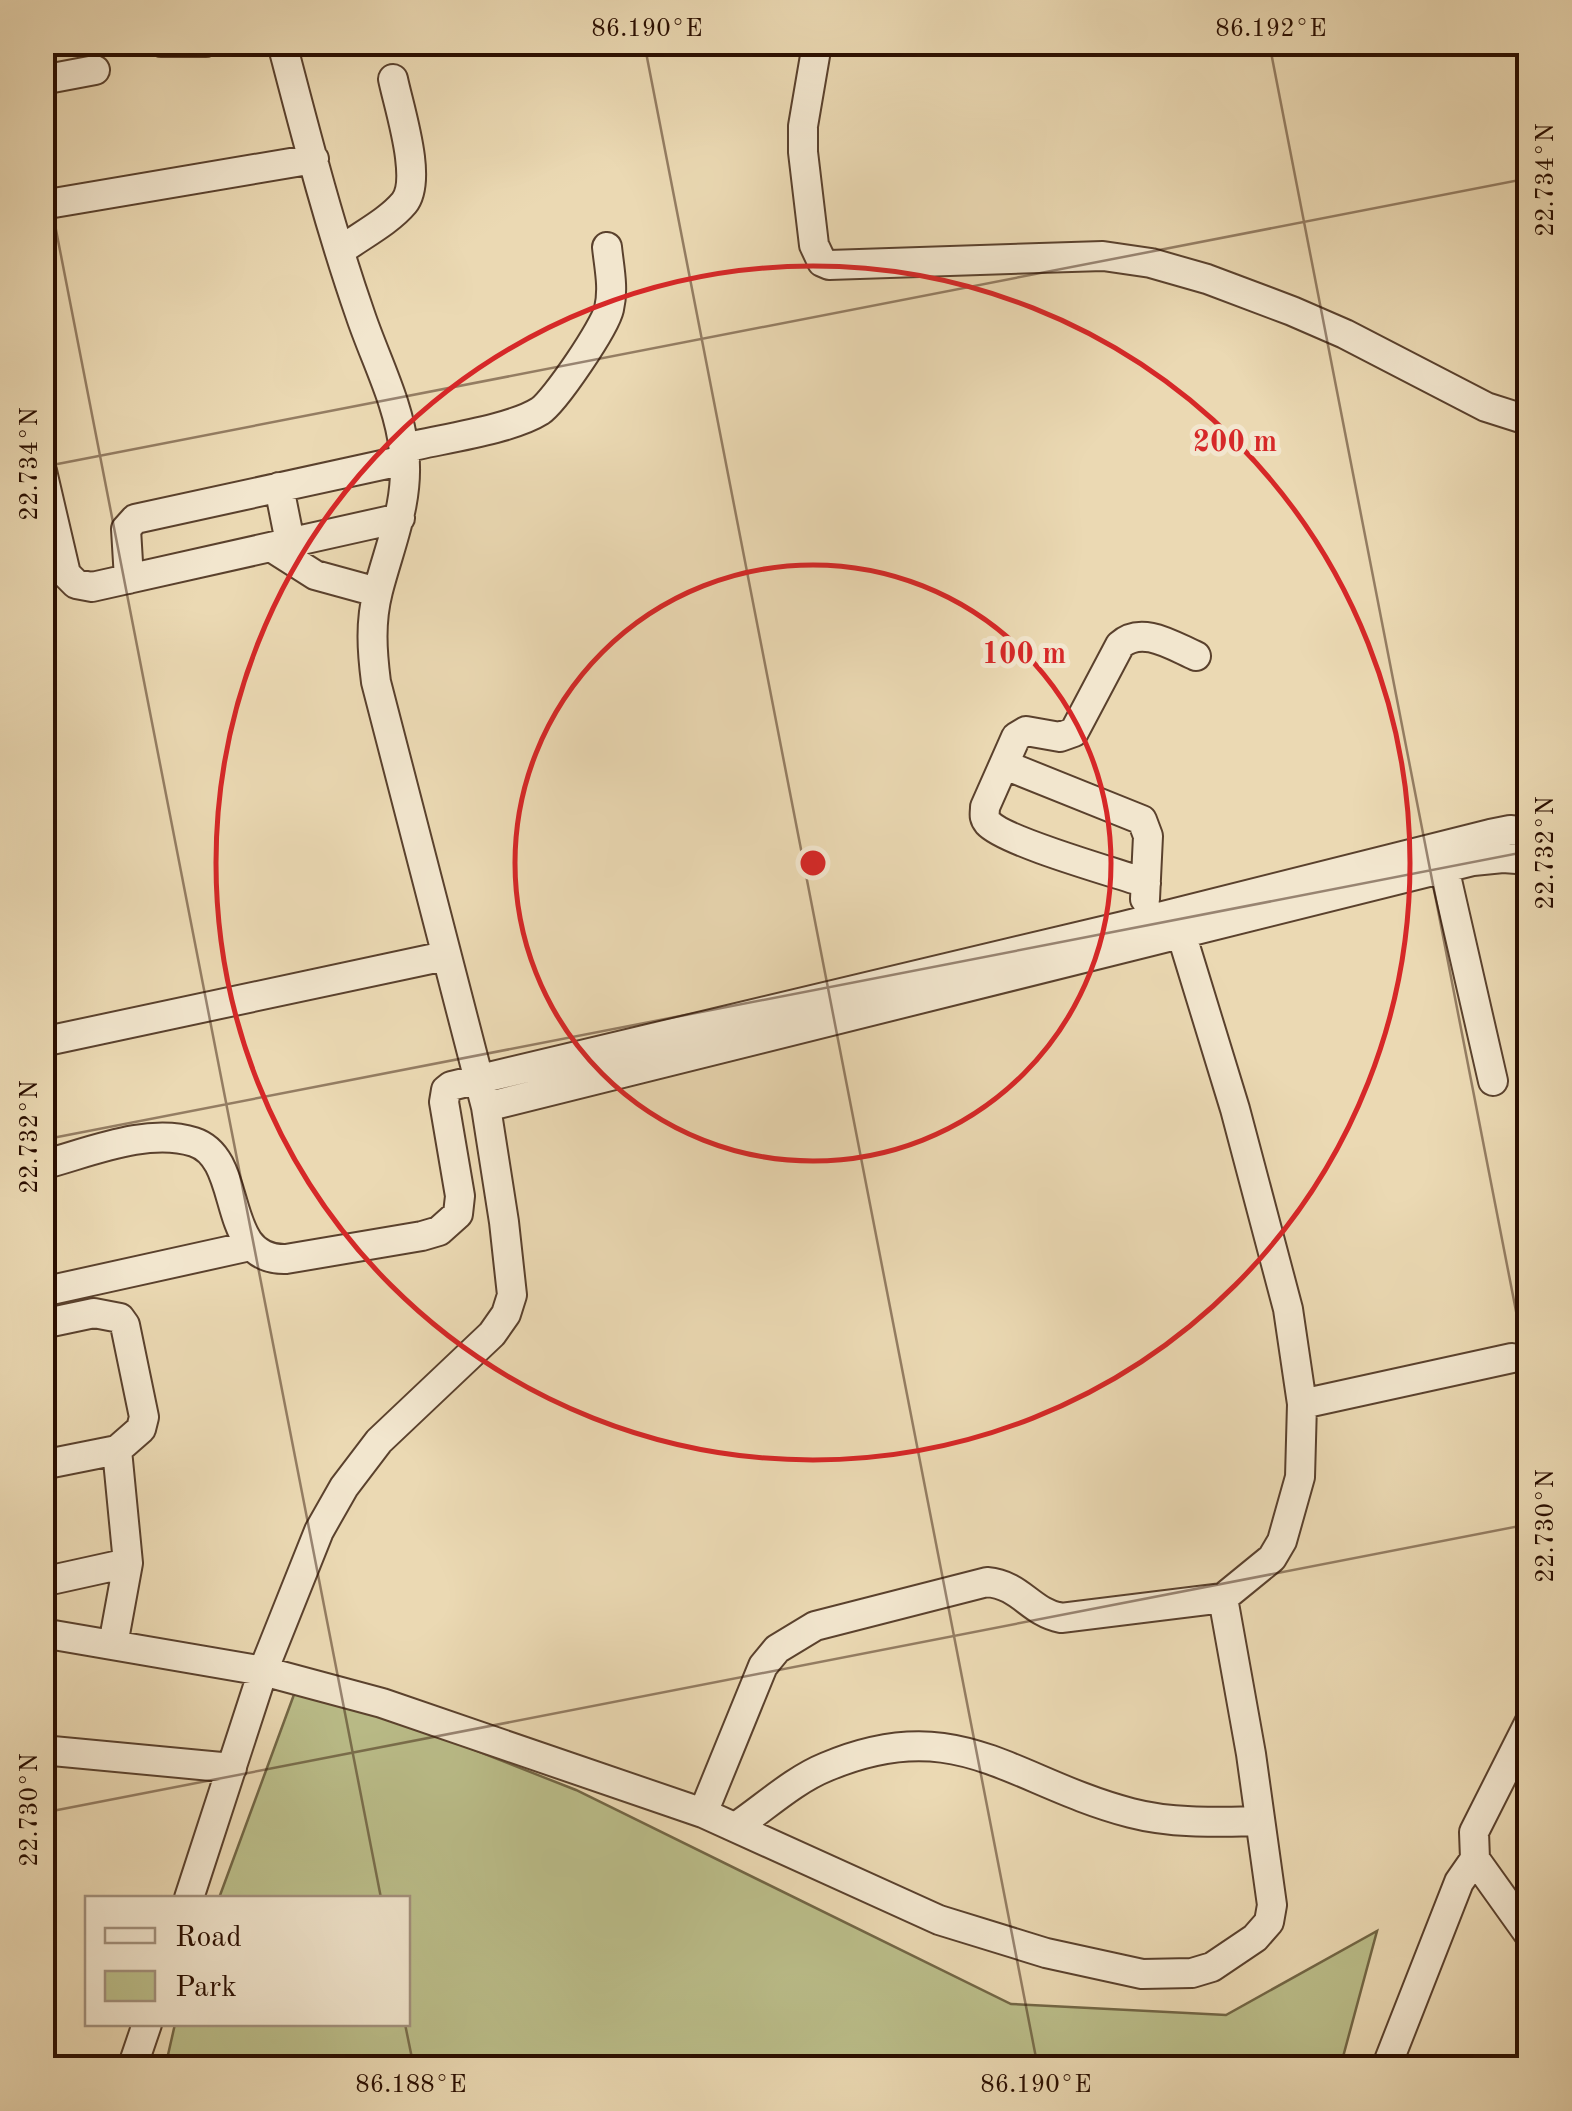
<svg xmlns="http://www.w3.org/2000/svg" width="1572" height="2111" font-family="'Old Standard TT',serif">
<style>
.green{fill:#bbbe8a;stroke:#726645;stroke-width:2.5}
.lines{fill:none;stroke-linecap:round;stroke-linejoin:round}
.minor-casing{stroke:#5a412d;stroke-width:32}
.minor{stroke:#f2e6ce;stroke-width:28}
.ticks{fill:none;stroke:#2a0e00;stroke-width:2.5;stroke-opacity:0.45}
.ring{fill:none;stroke:#d62828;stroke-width:5}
.centre{fill:#d62828;stroke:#f2e6ce;stroke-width:5}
.ring-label{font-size:30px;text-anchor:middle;font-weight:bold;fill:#d62828;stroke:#f2e6ce;stroke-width:10;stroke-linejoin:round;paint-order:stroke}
.neatline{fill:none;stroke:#2a0e00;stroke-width:4}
.ticks-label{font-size:25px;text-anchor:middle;fill:#2a0e00}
</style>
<rect width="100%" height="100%" fill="#ebd9b3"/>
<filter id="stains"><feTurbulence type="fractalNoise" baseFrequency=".002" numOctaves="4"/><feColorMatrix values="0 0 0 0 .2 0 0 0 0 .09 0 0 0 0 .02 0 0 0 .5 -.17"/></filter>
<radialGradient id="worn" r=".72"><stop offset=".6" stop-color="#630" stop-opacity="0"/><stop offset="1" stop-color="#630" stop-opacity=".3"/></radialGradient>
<!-- green -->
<path class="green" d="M299,1681L576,1790L1011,2004L1226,2015L1377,1931L1340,2068H165L175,2024H408V1898H219Z"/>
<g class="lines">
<defs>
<path id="minor" d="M161,42H206
M814,42L816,50L803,126V152L814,245L822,262L829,265L1103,256L1151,263L1207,279L1292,311L1345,334L1486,407L1530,421
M42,80L95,70
M42,205L314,159
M340,251C360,236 388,222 404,203C423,180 399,108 393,79
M404,448C440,439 510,430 540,411C555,401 605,327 609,309C614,288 609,267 607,247
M42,471L66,574L76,584L92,587L400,518
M279,487L290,542
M271,547L315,575L377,592
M129,579L126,529L135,519L405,460
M1005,765L1142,820L1148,836L1145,899
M1441,854L1493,1081
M1146,883C1117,873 1005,842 988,823C983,817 985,814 985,807L1016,737L1026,731L1060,737L1074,732L1120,645C1142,625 1173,646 1196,656
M42,1042L445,956
M486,1107L1473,861L1503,858L1530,860
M42,1165C88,1153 147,1127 194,1142C246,1159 218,1261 286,1259L422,1236L439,1231L458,1214L460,1196L444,1102L446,1090L451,1086L1123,926L1490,834L1510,830L1530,832
M42,1292L250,1246
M42,1324L94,1313L120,1318L125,1325L144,1417L141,1429L117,1450L42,1465
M1302,1404L1512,1358
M42,1582L128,1563
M42,1633L263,1671L382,1703L703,1813L939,1920L1046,1953L1142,1974L1192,1973L1212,1967L1255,1938L1269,1922L1272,1905L1251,1754L1223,1598
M113,1645L128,1563L117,1450
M1530,1721L1474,1832L1475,1859L1530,1936
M42,1750L232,1768
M703,1813L763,1666L777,1649L815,1626L987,1582C1021,1585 1030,1612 1061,1618L1223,1598L1272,1558L1282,1541L1300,1477L1302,1404L1288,1309L1235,1109L1182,936
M737,1826C765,1807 794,1780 826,1767C958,1711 1012,1782 1131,1813C1173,1824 1218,1822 1260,1821
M189,1898L263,1671L319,1531L344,1487L379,1441L492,1334L506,1314L512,1295L504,1222L486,1107L376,682C372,651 370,622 378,591C390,544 410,501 404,451C399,403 375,359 360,314C330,228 307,139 284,51
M132,2068L147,2024
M1386,2068L1459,1882L1475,1859"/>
</defs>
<!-- minor casing -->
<use href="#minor" class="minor-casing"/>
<!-- minor -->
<use href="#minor" class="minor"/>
</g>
<!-- ticks -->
<path class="ticks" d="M644,42L1038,2068M1269,42L1530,1383M42,158L381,1898M42,467L1530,178M42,1140L1530,851M42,1813L1530,1524M405,2024L414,2068"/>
<!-- distance rings -->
<g class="ring">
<circle cx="813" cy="863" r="298"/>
<circle cx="813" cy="863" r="597"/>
</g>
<circle cx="813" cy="863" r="15" class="centre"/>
<g class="ring-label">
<text x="1235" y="451">200 m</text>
<text x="1024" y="663">100 m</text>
</g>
<!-- margin -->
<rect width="1572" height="2111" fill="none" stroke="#ebd9b3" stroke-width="110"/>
<!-- legend -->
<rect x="85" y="1896" width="325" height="130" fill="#f2e6ce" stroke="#a2907c" stroke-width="2.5"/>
<rect x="105" y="1928" width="50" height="15" fill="#f2e6ce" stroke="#a2907c" stroke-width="2.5"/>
<text x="175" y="1946" font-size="30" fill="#2a0e00">Road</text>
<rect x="105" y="1971" width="50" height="30" fill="#bbbe8a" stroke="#a2907c" stroke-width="2.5"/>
<text x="175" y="1996" font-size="30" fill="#2a0e00">Park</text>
<rect x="55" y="55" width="1462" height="2001" class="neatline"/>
<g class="ticks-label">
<text x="647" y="36">86.190°E</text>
<text x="1271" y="36">86.192°E</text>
<text transform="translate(1544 180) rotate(-90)" y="9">22.734°N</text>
<text transform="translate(28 464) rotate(-90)" y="9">22.734°N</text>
<text transform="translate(1544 853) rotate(-90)" y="9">22.732°N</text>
<text transform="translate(28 1137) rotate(-90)" y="9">22.732°N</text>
<text transform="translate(1544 1526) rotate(-90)" y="9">22.730°N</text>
<text transform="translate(28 1810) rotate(-90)" y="9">22.730°N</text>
<text x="411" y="2092">86.188°E</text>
<text x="1036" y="2092">86.190°E</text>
</g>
<rect width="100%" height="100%" filter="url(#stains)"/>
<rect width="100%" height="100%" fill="url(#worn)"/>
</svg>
